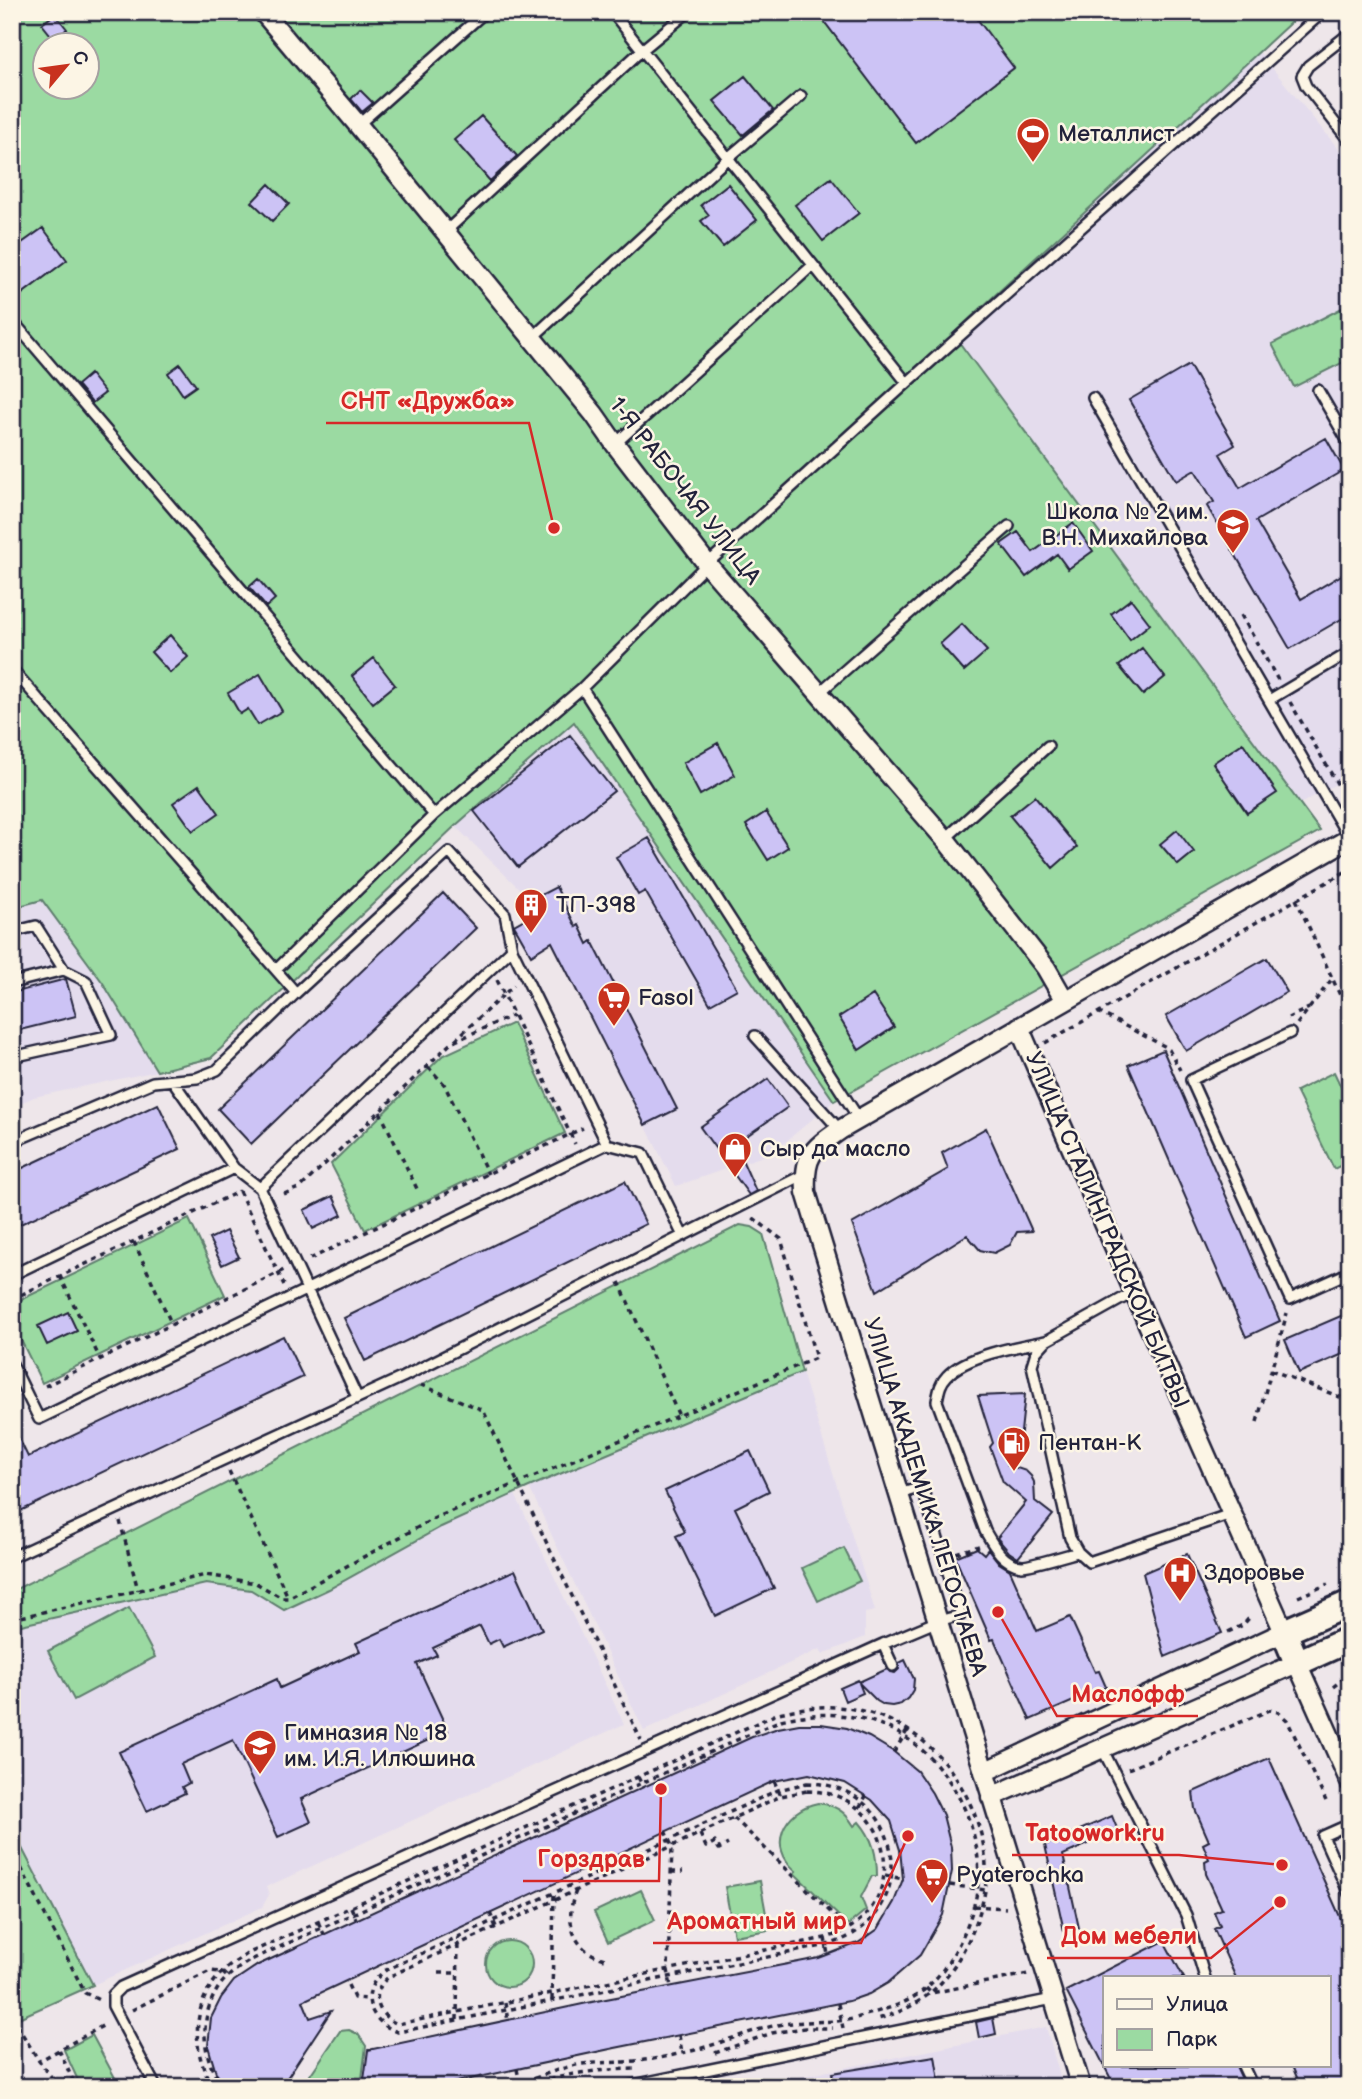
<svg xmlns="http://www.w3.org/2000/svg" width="1362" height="2099" font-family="'Balsamiq Sans',sans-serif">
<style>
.built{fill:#e4dced}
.green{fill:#9bdaa2;stroke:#5e7e6e;stroke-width:2;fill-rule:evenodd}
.building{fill:#ccc3f5;stroke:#22223b;stroke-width:2}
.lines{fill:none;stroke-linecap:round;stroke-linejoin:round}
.lane-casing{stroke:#22223b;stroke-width:14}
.street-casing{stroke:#22223b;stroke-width:23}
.secondary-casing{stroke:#22223b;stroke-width:30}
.path{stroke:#22223b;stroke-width:3.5;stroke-dasharray:5 5;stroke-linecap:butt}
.lane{stroke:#fcf5e5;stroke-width:9}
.street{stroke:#fcf5e5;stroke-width:18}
.secondary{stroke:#fcf5e5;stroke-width:24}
.labels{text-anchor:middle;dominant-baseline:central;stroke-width:5;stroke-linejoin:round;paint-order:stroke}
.poi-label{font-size:23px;fill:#22223b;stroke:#fcf5e5;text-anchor:start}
.street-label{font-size:23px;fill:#22223b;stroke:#fcf5e5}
.leader{fill:none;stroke:#d62828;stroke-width:2.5}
.callout-dot{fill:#d62828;stroke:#fcf5e5;stroke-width:2.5}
.callout-label{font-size:24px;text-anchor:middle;font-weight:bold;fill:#d62828;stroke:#fcf5e5;stroke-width:5;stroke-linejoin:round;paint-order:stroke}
</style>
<rect width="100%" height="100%" fill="#eee6ea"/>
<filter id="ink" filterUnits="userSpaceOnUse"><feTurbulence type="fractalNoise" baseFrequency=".0143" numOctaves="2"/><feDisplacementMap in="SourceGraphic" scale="14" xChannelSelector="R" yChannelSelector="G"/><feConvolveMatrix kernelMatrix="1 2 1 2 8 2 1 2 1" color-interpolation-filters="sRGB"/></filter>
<g filter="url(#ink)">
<!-- built -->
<path class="built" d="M1259,52L1350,163V776L1300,804L953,334Z
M575,722L834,1101L772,1153L676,1186L531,900L455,826Z
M42,900L103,983L157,1071L34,1097L12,1107V908Z
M802,1372L875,1611L865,1613V1637L823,1654L820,1649L644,1731L529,1487Z
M515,1494L624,1724L266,1887L269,1895L262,1907L93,1985L12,1829V1627L206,1584L251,1590L284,1610L329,1589L441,1527Z
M1046,2027L1063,2087H750Z"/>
<!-- green -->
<path class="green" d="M12,12H1302L953,334L1320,831L834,1101L574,722L455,826L211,1058L157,1071L103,983L42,900L12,908ZM46,46H88V88H46Z
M1350,304V359L1294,387L1272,344Z
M513,1023L565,1133L365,1230L331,1164L442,1056Z
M1334,1072L1350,1106V1161L1334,1169L1296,1091Z
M189,1219L225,1295L42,1383L12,1322V1304Z
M740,1225L752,1227L763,1234L802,1372L529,1487L441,1527L329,1589L284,1610L251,1590L206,1584L12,1627V1591Z
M844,1548L860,1581L818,1601L802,1568Z
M129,1608L155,1657L74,1700L48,1651Z
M818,1803C835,1805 845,1811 854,1826L859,1822C873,1838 877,1855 877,1876H872L861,1897L866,1910L848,1925L794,1873L796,1871C766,1847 784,1809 818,1803Z
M12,1829L93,1985L12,2021Z
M760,1881L769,1930L734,1936L725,1887Z
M641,1890L655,1920L608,1942L594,1912Z
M486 1964a23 23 0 1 1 46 0a23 23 0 1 1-46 0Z
M349,2030L358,2034L366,2046L361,2087H302L340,2031Z
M92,2035L120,2087H81L64,2050Z"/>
<!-- building -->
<path class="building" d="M817,12H972L1014,68L916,143Z
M55,14L67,29L54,39L42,24Z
M745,76L773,110L743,135L714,101Z
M360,90L373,103L362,112L351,99Z
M481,116L517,156L490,181L454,140Z
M831,178L859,213L823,241L795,205Z
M269,184L289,204L272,221L252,202Z
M728,184L757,220L723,247L701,221L709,215L701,205Z
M43,228L67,260L22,294L12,281V250Z
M180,364L196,386L183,395L168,373Z
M1189,365L1235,445L1220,454L1240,488L1326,438L1344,470L1256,521L1301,599L1350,570V614L1290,649L1207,506L1214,502L1195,470L1176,481L1129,400Z
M90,374L105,393L92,403L77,385Z
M1073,523L1093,551L1068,569L1057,554L1026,577L1001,544L1018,532L1033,552Z
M258,579L275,599L266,607L249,587Z
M1131,599L1150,624L1130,640L1111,614Z
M962,624L987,651L964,671L940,644Z
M170,635L188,657L170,673L151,652Z
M1142,648L1165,677L1143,695L1119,666Z
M374,658L395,685L373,703L352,676Z
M260,674L282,711L258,725L248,709L240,714L228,693Z
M570,735L614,791L518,867L474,811Z
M718,743L735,775L700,795L683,763Z
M1243,743L1277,793L1247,813L1213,763Z
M199,785L219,813L193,831L173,803Z
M1035,796L1077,847L1053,868L1010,816Z
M766,812L788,847L768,860L746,825Z
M1177,830L1194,852L1178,865L1160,844Z
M649,838L737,989L710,1004L645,891L638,895L616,857Z
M556,887L576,927L579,925L588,944L592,941L677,1109L645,1125L552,942L531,955L515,927L514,925L537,912L531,900Z
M443,893L476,928L251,1144L218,1109Z
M1267,958L1287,992L1186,1051L1166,1016Z
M66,979L76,1016L12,1032V993Z
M873,995L894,1027L859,1050L839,1017Z
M1163,1050L1280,1321L1246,1337L1128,1065Z
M768,1079L788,1107L735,1144L756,1191L749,1195L700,1127Z
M158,1104L180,1149L12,1228V1173Z
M986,1128L1032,1231L1017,1232L1010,1245L994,1253L980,1250L967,1235L877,1291L852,1224L948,1169L942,1153Z
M625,1181L646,1224L365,1361L344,1318Z
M333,1196L342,1215L313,1229L304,1210Z
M226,1231L239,1257L222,1265L209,1239Z
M68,1312L77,1331L47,1345L38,1326Z
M1350,1312V1351L1299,1373L1285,1340Z
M283,1336L303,1377L12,1515V1424L28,1457Z
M1025,1394L1019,1451L1008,1465L1026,1471L1031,1476L1034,1482L1035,1501L1053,1515L1018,1558L1009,1552L997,1538L1026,1502L1003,1482L990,1447L993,1443L978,1396Z
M750,1451L769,1491L735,1508L774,1588L715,1616L676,1536L685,1532L665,1491Z
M977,1548L984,1554L988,1549L999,1563L1010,1570L1037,1631L1070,1617L1095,1672L1099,1671L1106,1687L1030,1720L994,1639L991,1640L955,1557Z
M1187,1554L1222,1633L1165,1657L1143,1573Z
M515,1570L542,1629L503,1647L499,1639L489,1644L480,1626L433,1648L437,1655L417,1664L448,1731L301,1799L311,1822L278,1837L233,1740L181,1764L189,1783L182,1787L185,1793L147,1811L119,1752L277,1679L280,1688L360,1651L356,1643Z
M905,1660L914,1679L913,1690L908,1698L901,1704L892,1706L884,1705L877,1701L859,1683L863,1693L845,1701L840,1688L858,1680L859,1682L887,1669L890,1672L895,1673L899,1669V1663Z
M799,1724H821L847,1728L869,1737L894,1752L917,1771L932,1793L943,1815L951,1847L952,1871L943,1915L920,1955L888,1983L869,1994L849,2001L615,2048L433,2087H363L368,2050L606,1999L819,1958L858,1943L878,1929L894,1902L903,1879L900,1850L891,1821L872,1800L845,1783L809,1774L774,1781L303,2001L310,2018L331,2011L281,2087H226L216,2073L208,2046L211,2018L221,1998L234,1981L258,1965L752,1737L778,1728Z
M1269,1758L1350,1939V2087H1301L1292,2066H1329V1978H1236L1214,1929L1220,1926L1214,1912L1222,1909L1206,1874L1205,1861L1209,1859L1203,1844L1209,1841L1195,1809L1193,1792Z
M1112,1816L1118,1831L1063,1855L1079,1928L1064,1931L1045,1845Z
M1164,1941L1184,1978H1105V2066H1236L1242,2079L1227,2087H1115L1066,1991Z
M993,2018L996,2034L979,2038L976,2022Z
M935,2056L940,2087H835L832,2073Z"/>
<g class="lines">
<defs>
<path id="lane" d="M612,12L907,383
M1350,33L1308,66L1302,76L1306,86L1350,142
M358,125L485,12
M445,232L642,50L688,12
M12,320L434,815
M532,338L728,158L801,96
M1318,390L1350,445
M1093,398L1349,838
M615,444L813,265
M12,669L296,993
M582,688L859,1119
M819,693L1009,526
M1269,700L1350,652
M945,839L1048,746
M12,932L36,926L64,970L86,981L111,1035L12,1057
M276,970L434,815L582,688L707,564L907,383L1323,12
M12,983L64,970
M1290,1033L1191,1080L1290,1299L1350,1272
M755,1036L840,1130
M173,1081L234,1168L260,1188L357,1397
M12,1142L153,1082L197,1078L217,1070L296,993L449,852L505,914L512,949L607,1144L643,1153L683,1236
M260,1188L512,949
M12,1275L234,1168
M1134,1292L1046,1341L1036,1352L1032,1365L1070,1538L1078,1552L1089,1562L1231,1514
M1046,1341C1019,1346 966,1355 947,1376C940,1383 939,1391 937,1401L985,1531C993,1545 1003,1564 1022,1566C1030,1566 1067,1555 1078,1552
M12,1364L39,1419L607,1144
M12,1557L403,1377L805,1174
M883,1644L893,1666
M1102,1748L1186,1915L1205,1978
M1350,1824L1323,1836L1350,1896
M1243,2066L1253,2087
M156,2087L113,2006V1995L121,1987L883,1644L938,1621L961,1615L922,1487L899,1494
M623,2087L1053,1999"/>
<path id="street" d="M263,12L358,125L594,414L615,444L707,564L945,839L1046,968L1065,1001
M984,1772L1284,1632L1134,1292L1019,1027
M991,1797L1297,1663L1350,1782
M1081,2087L806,1192C804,1156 811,1150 840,1130L1350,838"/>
<path id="secondary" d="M1350,1603L1284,1632L1297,1663L1350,1639"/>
</defs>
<!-- lane casing -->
<use href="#lane" class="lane-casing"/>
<!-- street casing -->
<use href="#street" class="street-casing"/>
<!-- secondary casing -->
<use href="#secondary" class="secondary-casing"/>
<!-- path -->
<path class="path" d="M1241,615L1278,680
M1290,702L1350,806
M1296,899L1350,1017
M497,980L575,1144
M1098,1012L1168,1048L1180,1070
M1288,1018L1309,1008
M1297,1024L1332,979
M455,1040L514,985
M1045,1043L1350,869
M428,1067L444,1084L488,1174
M380,1112L418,1191
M239,1191L284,1285
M284,1194L301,1187L451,1043L513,1015
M134,1242L172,1325
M310,1259L583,1128
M60,1276L100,1359
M619,1282L679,1416
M12,1299L240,1191
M1271,1370L1350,1401
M421,1385L483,1410L641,1740
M45,1386L284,1270
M1257,1422L1287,1313
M229,1471L288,1597
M120,1521L138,1590
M956,1553L979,1546
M1298,1597L1328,1584
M12,1619L206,1575L256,1583L282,1598H288L435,1518L816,1358L781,1239L752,1217
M1228,1632L1243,1625L1250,1617
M1333,1687L1350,1673
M894,1752L907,1731
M1128,1769L1270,1710L1278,1712L1287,1720L1326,1801
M638,1777L643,1787
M774,1781L781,1796
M807,1783C906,1784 926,1918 827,1945L398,2032C367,2021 358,1990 386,1970L778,1790Z
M807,1791C898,1791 915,1915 825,1938L398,2024C376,2016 369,1991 390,1976L781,1796Z
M859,1808L866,1796
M734,1818L848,1929
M665,1831L672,1846L668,1970L671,1987
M700,1834L706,1847L715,1842L719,1849L728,1844
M12,1850L85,1993L99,2000
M671,1872H683
M885,1875L903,1879
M950,1885L985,1890
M576,1891C564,1919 572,1951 605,1959
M974,1906L1006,1908
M351,1907L356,1919
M490,1913L496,1927
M318,1922L324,1934
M825,1938L828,1955
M439,1973H458
M348,1985L354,1998L369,1999
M926,1988L931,1993L1028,1974
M552,2000L554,1892
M505,2003L508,2021
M838,2004L843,2028
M132,2010L210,1971L222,1972L227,1977
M12,2017L39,2061
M457,2020L458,1937
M679,2035L682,2053
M59,2050L76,2087
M715,2053L772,2033L805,2028H833
M517,2069L520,2084
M59,2087L39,2061L106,2024
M213,2087C192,2054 191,2008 217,1978C225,1968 237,1961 247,1954L779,1713C805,1707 831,1704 858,1710C885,1716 913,1730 933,1750C968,1784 992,1842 985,1891C981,1912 973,1933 963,1951C942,1989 919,2007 878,2019
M222,2087C201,2056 198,2015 221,1984C229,1974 240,1967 251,1960L781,1720C839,1706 895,1718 936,1764C966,1798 986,1851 976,1897C968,1932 945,1980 912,1998C900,2005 886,2009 873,2013C864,2015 856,2019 847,2020C822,2023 798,2020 773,2026C742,2033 713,2047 682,2053C666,2057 650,2060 635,2061C617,2063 599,2062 582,2064C557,2068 535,2079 511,2087
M531,2087C565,2072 599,2070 635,2069"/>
<!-- lane -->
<use href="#lane" class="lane"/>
<!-- street -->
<use href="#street" class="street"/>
<!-- secondary -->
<use href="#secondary" class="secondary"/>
</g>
</g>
<!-- icons -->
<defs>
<symbol id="stadium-pin" viewBox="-11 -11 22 30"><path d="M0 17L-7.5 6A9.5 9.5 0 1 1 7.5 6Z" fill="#c8321e" stroke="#fcf5e5"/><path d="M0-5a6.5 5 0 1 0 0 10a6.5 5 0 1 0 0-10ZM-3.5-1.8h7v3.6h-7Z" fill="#fff"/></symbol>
<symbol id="school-pin" viewBox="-11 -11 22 30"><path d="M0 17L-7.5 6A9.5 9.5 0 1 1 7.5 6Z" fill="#c8321e" stroke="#fcf5e5"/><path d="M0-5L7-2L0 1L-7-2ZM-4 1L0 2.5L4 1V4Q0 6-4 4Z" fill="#fff"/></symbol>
<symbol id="building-pin" viewBox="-11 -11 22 30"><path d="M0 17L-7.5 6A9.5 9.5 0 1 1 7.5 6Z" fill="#c8321e" stroke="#fcf5e5"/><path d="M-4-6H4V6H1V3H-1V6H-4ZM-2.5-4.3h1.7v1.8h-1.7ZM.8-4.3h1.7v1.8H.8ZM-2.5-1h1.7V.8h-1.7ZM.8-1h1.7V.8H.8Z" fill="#fff"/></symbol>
<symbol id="supermarket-pin" viewBox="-11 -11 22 30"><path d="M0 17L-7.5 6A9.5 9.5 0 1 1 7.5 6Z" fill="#c8321e" stroke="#fcf5e5"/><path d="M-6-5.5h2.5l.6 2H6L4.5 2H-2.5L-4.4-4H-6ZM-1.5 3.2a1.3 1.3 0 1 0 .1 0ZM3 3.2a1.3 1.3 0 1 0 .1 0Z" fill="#fff"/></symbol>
<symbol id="shop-pin" viewBox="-11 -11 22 30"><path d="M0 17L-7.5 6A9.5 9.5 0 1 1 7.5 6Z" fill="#c8321e" stroke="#fcf5e5"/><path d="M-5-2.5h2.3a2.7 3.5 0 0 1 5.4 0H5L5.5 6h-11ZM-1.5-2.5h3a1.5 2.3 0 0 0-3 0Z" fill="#fff"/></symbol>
<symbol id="fuel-pin" viewBox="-11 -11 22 30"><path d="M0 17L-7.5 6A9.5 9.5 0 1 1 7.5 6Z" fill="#c8321e" stroke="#fcf5e5"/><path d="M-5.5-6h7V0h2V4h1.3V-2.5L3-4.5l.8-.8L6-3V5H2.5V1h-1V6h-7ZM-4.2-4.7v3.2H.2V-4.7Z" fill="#fff"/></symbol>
<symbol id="hospital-pin" viewBox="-11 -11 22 30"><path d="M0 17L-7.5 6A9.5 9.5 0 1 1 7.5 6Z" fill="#c8321e" stroke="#fcf5e5"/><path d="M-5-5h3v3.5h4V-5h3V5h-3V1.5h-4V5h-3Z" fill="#fff"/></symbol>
</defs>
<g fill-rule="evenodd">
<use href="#stadium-pin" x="1014" y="115" width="38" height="52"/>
<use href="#school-pin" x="1214" y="506" width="38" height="52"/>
<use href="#building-pin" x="512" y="886" width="38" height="52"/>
<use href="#supermarket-pin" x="595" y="979" width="38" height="52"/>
<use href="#shop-pin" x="716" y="1130" width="38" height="52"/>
<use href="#fuel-pin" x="995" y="1424" width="38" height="52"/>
<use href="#hospital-pin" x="1161" y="1554" width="38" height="52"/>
<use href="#school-pin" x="241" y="1727" width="38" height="52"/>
<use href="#supermarket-pin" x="913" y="1856" width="38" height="52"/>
</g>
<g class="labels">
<!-- poi labels -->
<g class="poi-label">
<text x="1058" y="134">Металлист</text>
<text x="1208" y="512" text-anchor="end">Школа № 2 им.<tspan x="1208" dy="26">В.Н. Михайлова</tspan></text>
<text x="556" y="905">ТП-398</text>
<text x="638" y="998">Fasol</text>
<text x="760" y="1149">Сыр да масло</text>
<text x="1038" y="1443">Пентан-К</text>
<text x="1204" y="1573">Здоровье</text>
<text x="284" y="1733">Гимназия № 18<tspan x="284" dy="26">им. И.Я. Илюшина</tspan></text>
<text x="956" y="1875">Pyaterochka</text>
</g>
<!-- street labels -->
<g class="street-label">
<text transform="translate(685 491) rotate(52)">1-Я РАБОЧАЯ УЛИЦА</text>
<text transform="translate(1107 1230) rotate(67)">УЛИЦА СТАЛИНГРАДСКОЙ БИТВЫ</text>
<text transform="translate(925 1497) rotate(73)">УЛИЦА АКАДЕМИКА ЛЕГОСТАЕВА</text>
</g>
</g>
<!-- callouts -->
<path class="leader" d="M554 528L529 423H326M998 1612L1057 1716H1198M1282 1865L1179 1855H1012M661 1789L659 1881H523M908 1836L861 1943H653M1280 1902L1211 1958H1047"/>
<g class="callout-dot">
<circle cx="554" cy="528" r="7"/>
<circle cx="998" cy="1612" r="7"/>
<circle cx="1282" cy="1865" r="7"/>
<circle cx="661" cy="1789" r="7"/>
<circle cx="908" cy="1836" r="7"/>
<circle cx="1280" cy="1902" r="7"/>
</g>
<g class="callout-label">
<text x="428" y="409">СНТ «Дружба»</text>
<text x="1128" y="1702">Маслофф</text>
<text x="1095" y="1841">Tatoowork.ru</text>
<text x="591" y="1867">Горздрав</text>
<text x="757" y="1929">Ароматный мир</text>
<text x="1129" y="1944">Дом мебели</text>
</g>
<!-- margin -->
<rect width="1362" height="2099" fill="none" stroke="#fcf5e5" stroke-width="42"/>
<rect x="21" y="21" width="1320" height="2057" fill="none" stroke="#22223b" stroke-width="2.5" filter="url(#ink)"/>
<!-- legend -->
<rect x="1103" y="1976" width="228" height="91" fill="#fcf5e5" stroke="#a5a1a1" stroke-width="2"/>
<rect x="1117" y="1999" width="35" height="10" fill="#fcf5e5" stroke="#a5a1a1" stroke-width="2"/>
<text x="1166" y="2011" font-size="21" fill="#22223b">Улица</text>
<rect x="1117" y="2029" width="35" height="21" fill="#9bdaa2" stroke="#a5a1a1" stroke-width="2"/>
<text x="1166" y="2046" font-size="21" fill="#22223b">Парк</text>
<!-- north arrow -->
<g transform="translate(66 66) rotate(61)"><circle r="33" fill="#fcf5e5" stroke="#a5a1a1" stroke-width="2"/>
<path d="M0-5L12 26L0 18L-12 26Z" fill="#c8321e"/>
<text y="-10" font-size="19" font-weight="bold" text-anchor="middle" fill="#22223b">С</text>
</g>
</svg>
